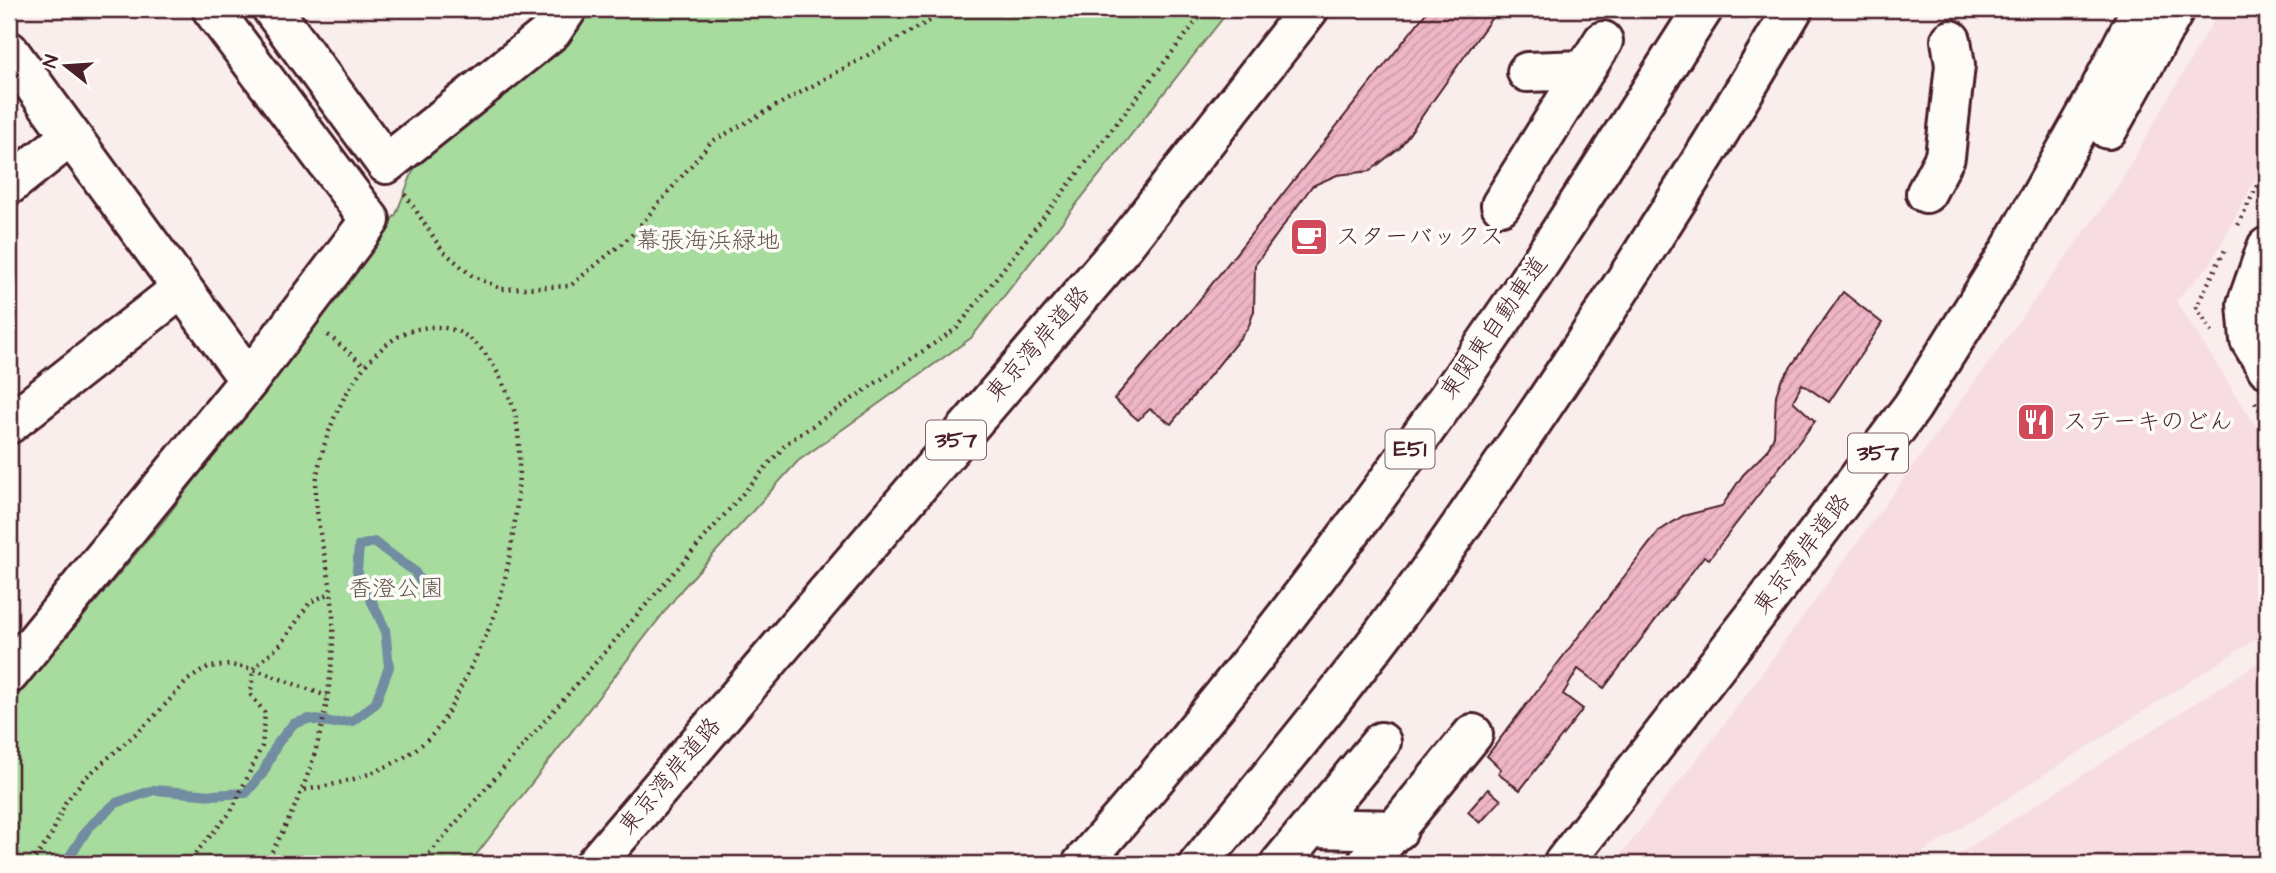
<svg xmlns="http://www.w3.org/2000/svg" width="2276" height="873" font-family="'Architects Daughter','Klee One',sans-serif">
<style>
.built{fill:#f7dde2}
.park{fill:#a7dc9e;stroke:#787e64;stroke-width:2}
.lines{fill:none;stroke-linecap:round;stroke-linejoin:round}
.stream{stroke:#728ca1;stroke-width:10}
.building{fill:url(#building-hatch);stroke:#4a1f2b;stroke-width:2}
.minor-casing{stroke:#4a1f2b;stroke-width:44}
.highway-casing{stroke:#4a1f2b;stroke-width:44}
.path{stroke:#4a1f2b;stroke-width:4.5;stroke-dasharray:2 5;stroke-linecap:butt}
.minor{stroke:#fdfcf7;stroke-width:38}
.highway{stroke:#fdfcf7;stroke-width:38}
.labels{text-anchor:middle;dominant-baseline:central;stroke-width:7;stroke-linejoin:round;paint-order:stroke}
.shield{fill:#fdfcf7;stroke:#806168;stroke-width:2}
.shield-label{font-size:23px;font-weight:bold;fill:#4a1f2b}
.poi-label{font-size:24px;fill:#4a1f2b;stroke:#fdfcf7;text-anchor:start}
.park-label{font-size:24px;fill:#66584e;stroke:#fdfcf7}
.street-label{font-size:24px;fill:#4a1f2b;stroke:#fdfcf7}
</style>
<defs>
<pattern id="building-hatch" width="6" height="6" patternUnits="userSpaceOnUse" patternTransform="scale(1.75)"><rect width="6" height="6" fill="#efb6c7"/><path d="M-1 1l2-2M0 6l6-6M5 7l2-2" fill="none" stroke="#ce9cab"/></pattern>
</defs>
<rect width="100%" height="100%" fill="#faeeed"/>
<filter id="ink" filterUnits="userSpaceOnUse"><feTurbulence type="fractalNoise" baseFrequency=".0143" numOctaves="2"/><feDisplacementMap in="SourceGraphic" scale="14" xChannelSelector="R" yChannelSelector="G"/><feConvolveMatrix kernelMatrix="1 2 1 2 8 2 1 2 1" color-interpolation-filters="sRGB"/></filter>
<g filter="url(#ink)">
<!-- built -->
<path class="built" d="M2220,9H2267V157L2210,265L2176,301L2267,443V632L1905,864H1613L1717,734L2117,187Z
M2267,657V864H1943Z"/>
<!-- park -->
<path class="park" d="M587,9H1230L971,338L798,461L683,588L469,864H9V705L165,519L396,214L419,156L567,38Z"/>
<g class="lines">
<!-- stream -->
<path class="stream" d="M65,864L88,828L116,803L154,790L212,795L246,793L263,773L277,744L293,724L309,719L335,723L352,721L375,704L389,667L385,629L357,571L359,546L374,542L414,571L423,585"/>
</g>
<!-- building -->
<path class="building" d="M1429,9H1452L1463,16L1469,9H1498L1400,147L1370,171L1337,175L1312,186L1255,265L1254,311L1248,328L1171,424L1150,409L1138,420L1114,399L1192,309Z
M1843,292L1882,323L1829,402L1802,384L1793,401L1815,421L1709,559L1704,556L1604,688L1578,669L1563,694L1583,709L1520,790L1498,774L1501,769L1487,756L1659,531L1683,516L1722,506L1743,475L1767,451L1774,436L1776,395L1781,381Z
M1488,789L1501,800L1480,823L1468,812Z"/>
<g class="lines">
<defs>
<path id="minor" d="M272,9L386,164L552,31L567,9
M9,51L249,380
M1527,72L1585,70
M9,185L71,136
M1926,193L1945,157L1955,65L1951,40
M1501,205L1603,41
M2267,247L2247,304L2250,340L2267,368
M9,424L182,288
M9,674L249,380L370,220L212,9
M1311,828L1398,830
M1280,864L1381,742
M1367,864L1473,734"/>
<path id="highway" d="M2108,129L2175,9
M595,864L1124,245L1309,9
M1082,864C1239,685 1383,496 1516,299C1580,204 1641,105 1703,9
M1199,864C1283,761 1370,657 1446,547C1568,373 1685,193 1793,9
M1563,864L1762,607L1912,407L2008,254L2094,101L2141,9"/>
</defs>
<!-- minor casing -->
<use href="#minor" class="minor-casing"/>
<!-- highway casing -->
<use href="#highway" class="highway-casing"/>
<!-- path -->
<path class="path" d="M405,194L442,250L471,275L502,289L570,286L631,236L711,142L951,9
M2238,225L2267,166
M2212,332L2196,307L2226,248
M328,335L364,365
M2255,402L2267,422
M31,864L51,836L65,803L84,779L148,723L188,680L208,667L230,665L253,669L327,696
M186,864L231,812L262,746L265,713L251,695L253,669L282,643L310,602L331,593
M265,864C296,809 314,769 326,706C332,668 336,630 331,591C326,554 312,514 317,476C326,417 376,311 450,329C482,337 499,373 511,401C530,446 512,565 496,611C486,638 472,664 460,689C452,705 441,728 427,740C394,770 348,783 304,790
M420,864L787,443L957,328L1206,9"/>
<!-- minor -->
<use href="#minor" class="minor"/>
<!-- highway -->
<use href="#highway" class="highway"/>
</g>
</g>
<!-- icons -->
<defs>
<symbol id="cafe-square" viewBox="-11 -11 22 22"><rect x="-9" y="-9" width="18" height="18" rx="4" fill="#d1495b" stroke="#fdfcf7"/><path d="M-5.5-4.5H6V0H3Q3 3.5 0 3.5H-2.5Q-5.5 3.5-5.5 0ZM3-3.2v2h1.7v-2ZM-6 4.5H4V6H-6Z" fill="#fff"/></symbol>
<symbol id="restaurant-square" viewBox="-11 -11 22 22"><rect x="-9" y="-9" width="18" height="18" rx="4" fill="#d1495b" stroke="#fdfcf7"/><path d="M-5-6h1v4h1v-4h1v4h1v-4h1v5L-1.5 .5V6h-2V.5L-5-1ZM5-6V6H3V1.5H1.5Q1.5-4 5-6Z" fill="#fff"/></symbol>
</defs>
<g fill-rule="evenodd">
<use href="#cafe-square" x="1287" y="215" width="44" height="44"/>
<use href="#restaurant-square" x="2014" y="400" width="44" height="44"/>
</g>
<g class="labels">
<!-- shield labels -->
<g class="shield">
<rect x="926" y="420.5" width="60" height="39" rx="5"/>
<rect x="1385.5" y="429.5" width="49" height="39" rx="5"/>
<rect x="1848" y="433.5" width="60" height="39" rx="5"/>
</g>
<g class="shield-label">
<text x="956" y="440">357</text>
<text x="1410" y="449">E51</text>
<text x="1878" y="453">357</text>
</g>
<!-- poi labels -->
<g class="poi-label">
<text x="1336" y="237">スターバックス</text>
<text x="2063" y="422">ステーキのどん</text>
</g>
<!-- park labels -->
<g class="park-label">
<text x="708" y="241">幕張海浜緑地</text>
<text x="396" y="589">香澄公園</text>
</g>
<!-- street labels -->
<g class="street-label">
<text transform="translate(1494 328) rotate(-55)">東関東自動車道</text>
<text transform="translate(1038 344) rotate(-49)">東京湾岸道路</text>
<text transform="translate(1802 554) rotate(-53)">東京湾岸道路</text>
<text transform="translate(670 776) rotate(-50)">東京湾岸道路</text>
</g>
</g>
<!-- margin -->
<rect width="2276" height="873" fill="none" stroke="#fdfcf7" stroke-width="35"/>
<rect x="18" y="18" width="2241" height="838" fill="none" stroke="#4a1f2b" stroke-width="2.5" filter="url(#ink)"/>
<!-- north arrow -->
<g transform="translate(66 66) rotate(287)" stroke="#fdfcf7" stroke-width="5" paint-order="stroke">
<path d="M0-5L12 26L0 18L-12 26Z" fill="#4a1f2b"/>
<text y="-10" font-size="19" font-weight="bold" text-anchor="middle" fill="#4a1f2b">N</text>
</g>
</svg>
